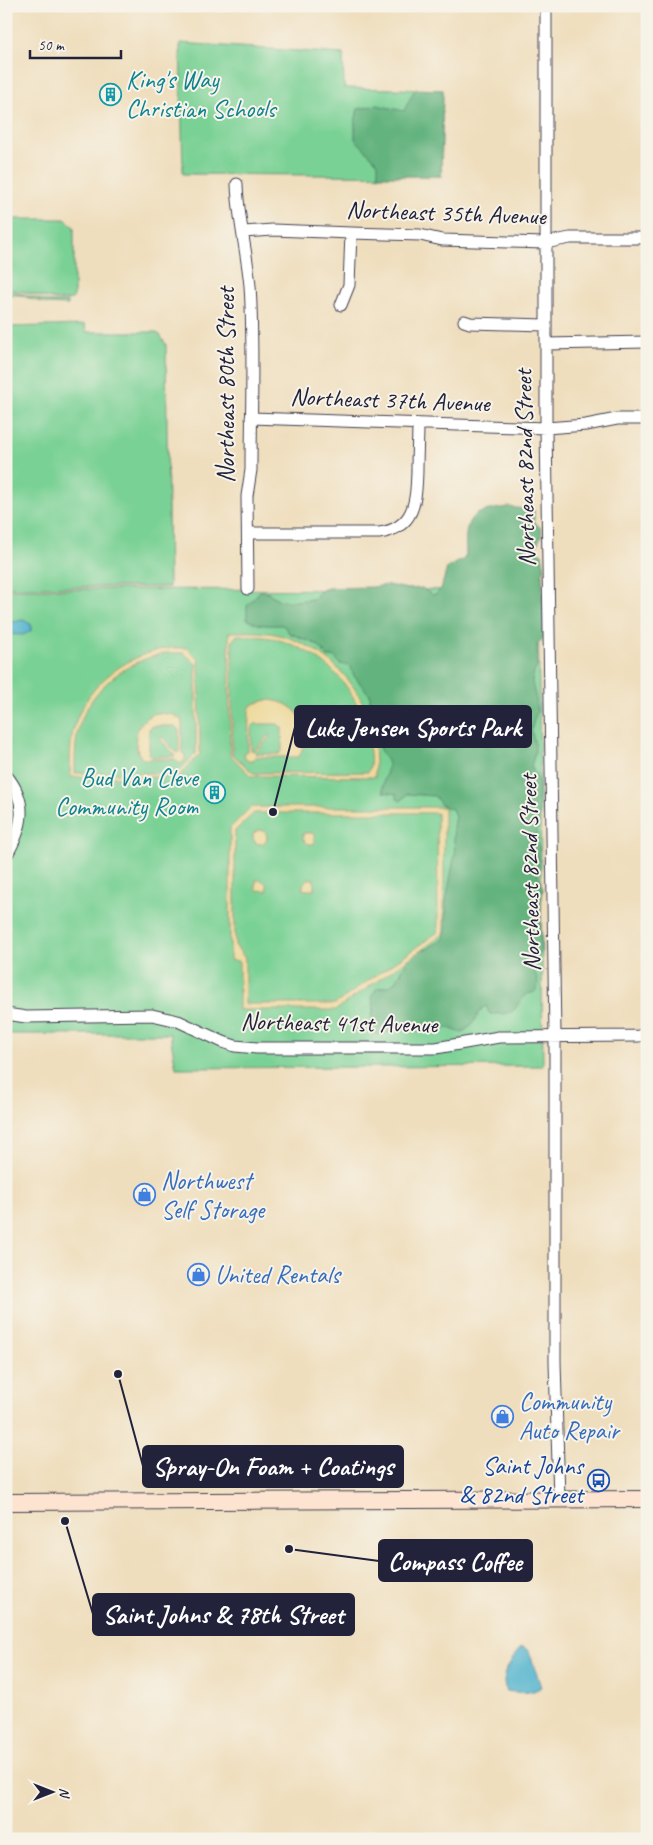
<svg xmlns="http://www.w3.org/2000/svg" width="653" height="1845" font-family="Caveat,sans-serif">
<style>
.green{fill:#7ad195;stroke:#4e7a68}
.forest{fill:#63b37e;stroke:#426a5c}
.sand{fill:#eeda9e;stroke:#887e6c;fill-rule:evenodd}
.water{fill:#4fb2ce;stroke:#386a84}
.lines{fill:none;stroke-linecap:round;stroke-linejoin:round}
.street-casing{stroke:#413e4e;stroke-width:13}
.secondary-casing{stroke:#413e4e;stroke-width:18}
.street{stroke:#fff;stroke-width:11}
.secondary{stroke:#fde4d1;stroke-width:16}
.labels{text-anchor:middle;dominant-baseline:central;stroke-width:4;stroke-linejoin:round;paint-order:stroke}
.culture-label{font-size:25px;fill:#0d838f;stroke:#f7f3e8;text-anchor:start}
.street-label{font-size:25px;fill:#22223b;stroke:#f7f3e8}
.shop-label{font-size:25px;fill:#366cbe;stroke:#f7f3e8;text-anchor:start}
.transit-label{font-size:25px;fill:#164399;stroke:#f7f3e8;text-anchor:end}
.leader{fill:none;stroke:#22223b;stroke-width:2}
.callout-dot{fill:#22223b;stroke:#f7f3e8;stroke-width:2}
.callout{fill:#22223b;stroke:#22223b;stroke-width:2}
.callout-label{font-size:26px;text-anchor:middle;font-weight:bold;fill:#fff}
</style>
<rect width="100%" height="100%" fill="#f7f3e8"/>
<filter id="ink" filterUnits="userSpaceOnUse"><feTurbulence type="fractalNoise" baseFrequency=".02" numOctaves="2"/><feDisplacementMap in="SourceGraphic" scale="10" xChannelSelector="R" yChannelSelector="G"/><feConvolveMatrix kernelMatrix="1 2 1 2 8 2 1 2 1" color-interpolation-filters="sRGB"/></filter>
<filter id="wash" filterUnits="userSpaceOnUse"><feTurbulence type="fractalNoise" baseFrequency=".0096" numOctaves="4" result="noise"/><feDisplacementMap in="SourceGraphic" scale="20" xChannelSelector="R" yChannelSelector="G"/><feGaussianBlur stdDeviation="1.12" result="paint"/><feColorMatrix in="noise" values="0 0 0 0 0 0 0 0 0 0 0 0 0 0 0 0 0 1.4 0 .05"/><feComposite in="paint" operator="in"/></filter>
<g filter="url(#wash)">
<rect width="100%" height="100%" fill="#efdebd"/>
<!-- green -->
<path class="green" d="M180,43L343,54L344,88L443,90L441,176L183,174Z
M6,219H65L74,227V296L72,299C49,304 29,289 6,290Z
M15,292L49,302H68V305L47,304L20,295H6V293Z
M85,325L86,332H155L160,335L166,345L169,587H6V327Z
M6,589L538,590L543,1066L176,1068L170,1034H6Z"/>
<!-- forest -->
<path class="forest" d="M415,89L443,90L441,176H378V163L355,139V122L358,109L377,105L404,111Z
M509,507L524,509L528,507L534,510V522C550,533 536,539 536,551L542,554L545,569L542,574L545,636L537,645V666L533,675L532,682L536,700L537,711L531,730L535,744V752L531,766L539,782L537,843L539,848L538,876L543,889L540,914L541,950L533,966C534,973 543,987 534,992C531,994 528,993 525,995C510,1013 518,1014 490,1014L486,1006L483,1007L471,1026L461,1033L449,1028L420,1031L403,1030L377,1034L371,1033L370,1029L373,1010L372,995L377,988L390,986L398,978L410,955L420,949H427L444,939L446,929V901L455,853L453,827L455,816L452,809L441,805L435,796L407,794L401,801L397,799L396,794L383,792C381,782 388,773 388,765C387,758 381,754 379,747C376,734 374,721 375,708L370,705V695L354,676L351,668L348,665L340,664L335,657H328L318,645L289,633L283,625C269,625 259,627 247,619V606L260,591C270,591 274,599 283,601C288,602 312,600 316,598L317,594L324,589L329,588L373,587L388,585L408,589L422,588L432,595H435L441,589L447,568L464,559L466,555C464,515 470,512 509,507Z"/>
<!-- sand -->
<path class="sand" d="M229,632C244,632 260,631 275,634C321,644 361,681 371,727C375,743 375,760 375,777L251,776L230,755ZM237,635C251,636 266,636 279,640C325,654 358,688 367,735C369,745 373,763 368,772L253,773L232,754V641Z
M168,648H187L199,660L200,754L178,777H70C70,763 70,749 72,735C82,688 122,656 168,648ZM166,653H184L196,664V754L177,773H75C75,758 75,742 79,727C91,687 127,661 166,653Z
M267,700C300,701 313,729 299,757H256L251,762L245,759L244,753L248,750L249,709L253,704ZM255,724H278L282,728V750L279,754H256L255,753L270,737L269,735L254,751L251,750V728Z
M156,713L172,714L182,720V752L186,757L183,763H178L175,759H142C130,742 135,720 156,713ZM152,726H175L179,730V752L177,753L162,737L160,739L175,755V756L152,757L149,754V729Z
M251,807H444V934L336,1010H239V961L230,960V828ZM254,813H437L438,932L335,1004H245V958L235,945V831Z
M253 837a7 7 0 1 1 14 0a7 7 0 1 1-14 0Z
M303,833H314V844H308L303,839Z
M308,879H314V890H303V884Z
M256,880H262L267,885V891L256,890Z"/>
<!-- water -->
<path class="water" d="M23,620L31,624V631L23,635L6,634V623Z
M523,1647L529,1651L541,1687C533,1694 517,1693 507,1691C498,1678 512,1659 520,1648Z"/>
</g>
<g filter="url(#ink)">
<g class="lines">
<defs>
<path id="street" d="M546,6V428L555,1036V1362L559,1499
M237,184C238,218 247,252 250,286C254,347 251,409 251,470L247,496L248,589
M243,232L273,230L351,233L420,235L442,240L545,243L570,238H647
M341,305L349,285L351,233
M464,321L470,323L545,325
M546,344L647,342
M251,418L546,428L586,425L617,419H647
M248,533H379C415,528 416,501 417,471C417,455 418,439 418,424
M6,775C29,802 23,828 6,856
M6,1014L26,1017L152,1015L178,1021L223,1042L235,1046L257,1048H436L499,1037L639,1036L647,1033"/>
<path id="secondary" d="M6,1502L647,1499"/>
</defs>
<!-- street casing -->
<use href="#street" class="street-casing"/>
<!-- secondary casing -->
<use href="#secondary" class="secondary-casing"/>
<!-- street -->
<use href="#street" class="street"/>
<!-- secondary -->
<use href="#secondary" class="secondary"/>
</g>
</g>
<!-- icons -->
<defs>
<symbol id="building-ring" viewBox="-11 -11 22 22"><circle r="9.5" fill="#f7f3e8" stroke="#0f9aa8" stroke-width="1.5"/><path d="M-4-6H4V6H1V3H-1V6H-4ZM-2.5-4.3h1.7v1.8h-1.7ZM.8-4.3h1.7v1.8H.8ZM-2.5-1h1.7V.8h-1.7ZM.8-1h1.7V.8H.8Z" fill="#0f9aa8"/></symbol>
<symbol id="shop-ring" viewBox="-11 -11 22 22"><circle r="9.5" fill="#f7f3e8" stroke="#3f7fe0" stroke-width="1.5"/><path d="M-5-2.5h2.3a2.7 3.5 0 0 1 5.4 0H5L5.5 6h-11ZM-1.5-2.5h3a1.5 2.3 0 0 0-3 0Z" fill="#3f7fe0"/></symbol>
<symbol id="bus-ring" viewBox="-11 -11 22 22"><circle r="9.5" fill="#f7f3e8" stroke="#1a4fb4" stroke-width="1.5"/><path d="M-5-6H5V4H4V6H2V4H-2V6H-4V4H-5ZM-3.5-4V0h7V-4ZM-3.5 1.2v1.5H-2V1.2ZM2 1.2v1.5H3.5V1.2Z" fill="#1a4fb4"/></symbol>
</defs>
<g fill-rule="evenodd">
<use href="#building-ring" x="98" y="82" width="25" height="25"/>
<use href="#building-ring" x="202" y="780" width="25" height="25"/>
<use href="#shop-ring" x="132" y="1182" width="25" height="25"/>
<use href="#shop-ring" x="186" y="1262" width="25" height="25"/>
<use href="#shop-ring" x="490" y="1404" width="25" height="25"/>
<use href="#bus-ring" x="586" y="1468" width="25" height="25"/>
</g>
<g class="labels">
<!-- culture labels -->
<g class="culture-label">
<text x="126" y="80">King's Way<tspan x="126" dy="29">Christian Schools</tspan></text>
<text x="198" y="778" text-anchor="end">Bud Van Cleve<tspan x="198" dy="29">Community Room</tspan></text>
</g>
<!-- street labels -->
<g class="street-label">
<text transform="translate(446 213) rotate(2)">Northeast 35th Avenue</text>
<text transform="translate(226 385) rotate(-90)">Northeast 80th Street</text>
<text transform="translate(390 400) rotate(2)">Northeast 37th Avenue</text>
<text transform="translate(525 468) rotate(-91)">Northeast 82nd Street</text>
<text transform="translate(530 873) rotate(-91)">Northeast 82nd Street</text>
<text transform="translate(339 1023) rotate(1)">Northeast 41st Avenue</text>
</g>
<!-- shop labels -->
<g class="shop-label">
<text x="161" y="1181">Northwest<tspan x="161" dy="29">Self Storage</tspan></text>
<text x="215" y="1275">United Rentals</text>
<text x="519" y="1402">Community<tspan x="519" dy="29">Auto Repair</tspan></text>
</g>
<!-- transit labels -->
<g class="transit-label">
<text x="583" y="1466">Saint Johns<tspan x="583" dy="29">&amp; 82nd Street</tspan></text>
</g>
</g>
<!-- callouts -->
<path class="leader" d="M273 812L295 727M118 1374L143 1466M289 1549L379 1561M65 1521L93 1614"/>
<g class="callout-dot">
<circle cx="273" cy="812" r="5"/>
<circle cx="118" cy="1374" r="5"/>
<circle cx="289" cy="1549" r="5"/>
<circle cx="65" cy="1521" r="5"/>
</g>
<g class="callout">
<rect x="295" y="706" width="236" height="41" rx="5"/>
<rect x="143" y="1446" width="260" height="41" rx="5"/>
<rect x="379" y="1540" width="153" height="41" rx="5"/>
<rect x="93" y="1594" width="261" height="41" rx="5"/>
</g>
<g class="callout-label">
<text x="413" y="736">Luke Jensen Sports Park</text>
<text x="273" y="1475">Spray-On Foam + Coatings</text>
<text x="455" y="1570">Compass Coffee</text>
<text x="223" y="1623">Saint Johns &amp; 78th Street</text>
</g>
<!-- margin -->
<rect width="653" height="1845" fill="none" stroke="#f7f3e8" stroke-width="25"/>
<!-- north arrow -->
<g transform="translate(52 1792) rotate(90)" stroke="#f7f3e8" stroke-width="4" paint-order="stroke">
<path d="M0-4L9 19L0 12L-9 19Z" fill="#22223b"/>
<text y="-8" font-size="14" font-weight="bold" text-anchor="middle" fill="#22223b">N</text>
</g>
<!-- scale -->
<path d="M30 50v8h91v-8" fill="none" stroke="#22223b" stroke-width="2.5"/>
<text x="38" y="50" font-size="15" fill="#22223b" stroke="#f7f3e8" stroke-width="4" paint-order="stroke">50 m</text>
</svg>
